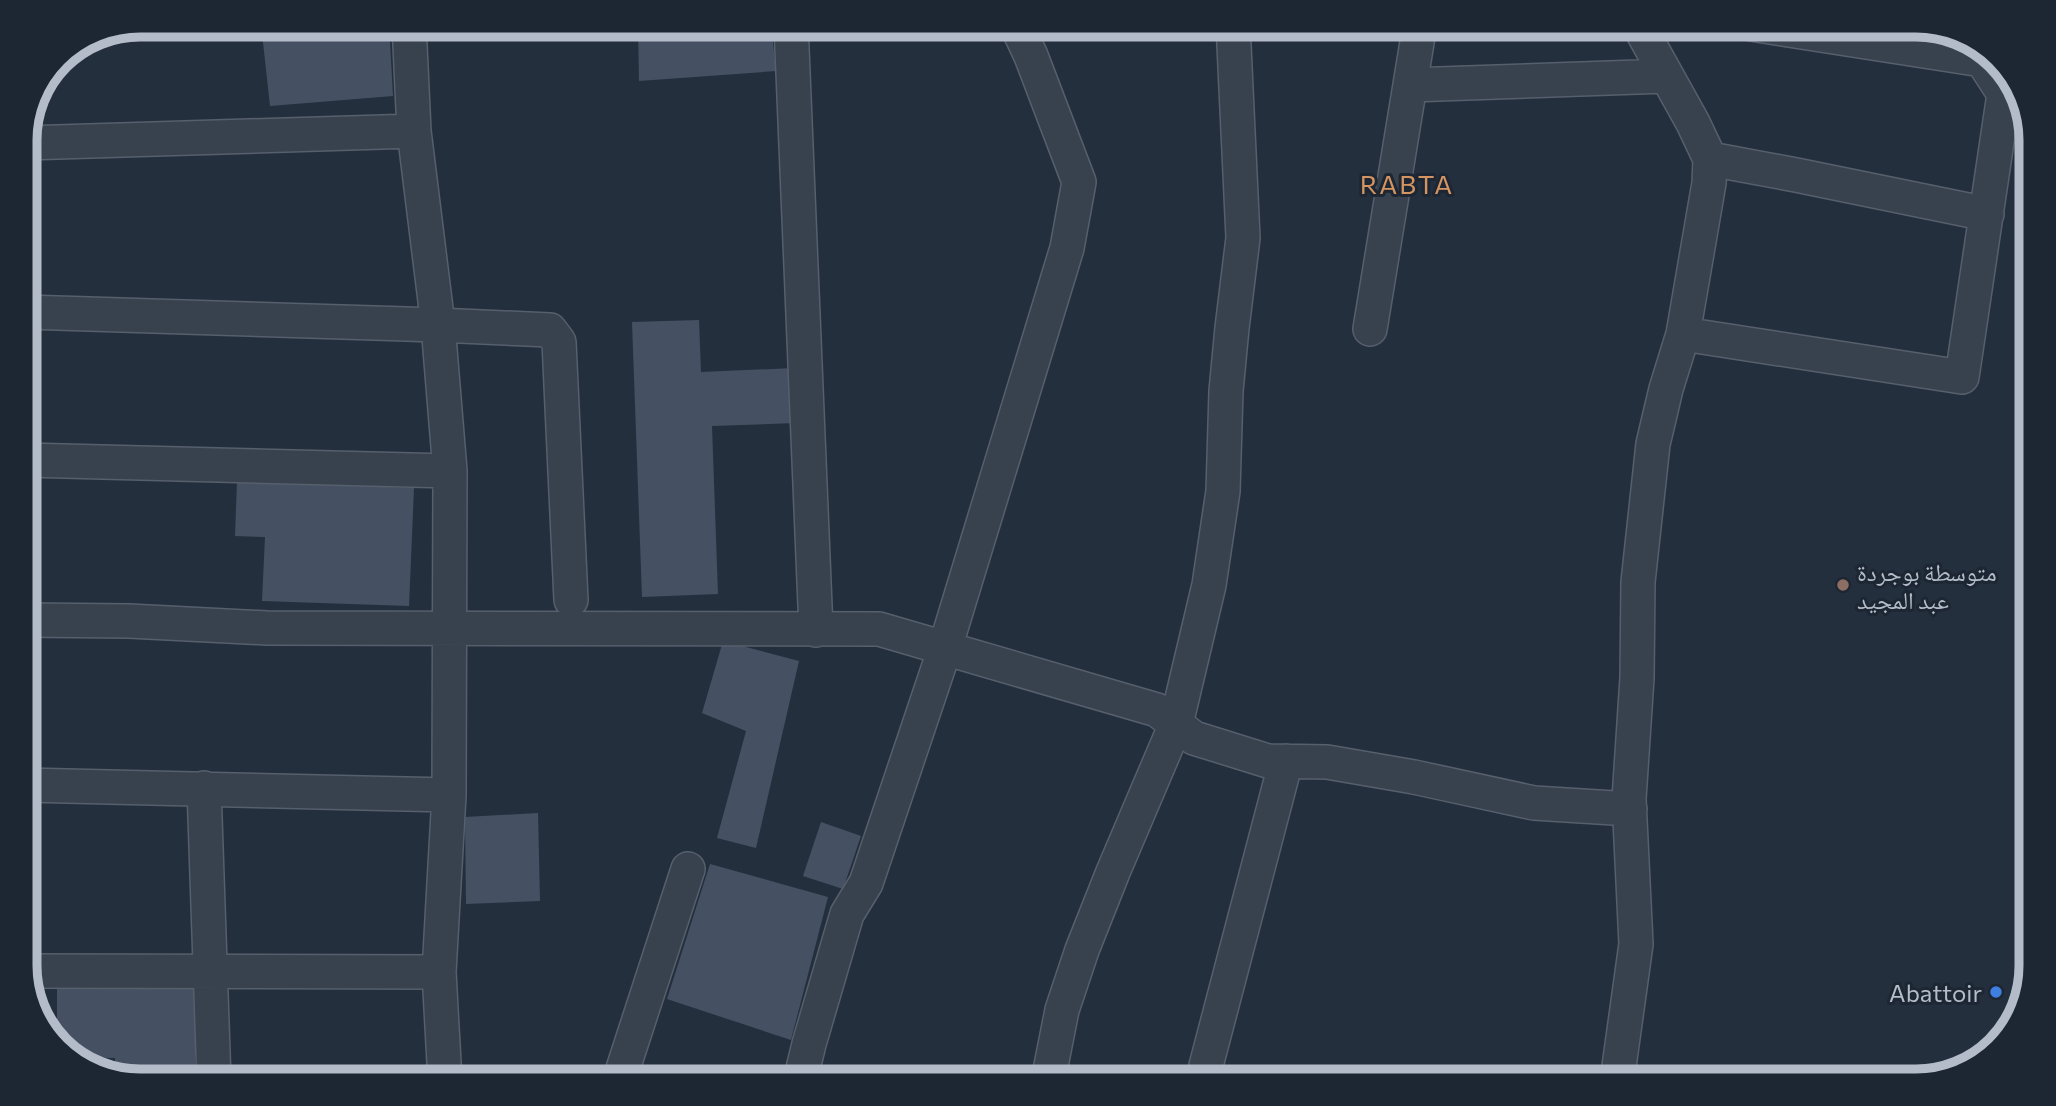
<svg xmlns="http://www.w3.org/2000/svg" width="2056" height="1106" font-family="Commissioner,'Noto Naskh Arabic',sans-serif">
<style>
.building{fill:#455162}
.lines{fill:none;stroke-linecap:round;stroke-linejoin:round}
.lane-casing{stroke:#565f6c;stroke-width:18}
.street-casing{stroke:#565f6c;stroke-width:36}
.lane{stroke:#38414e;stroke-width:16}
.street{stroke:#38414e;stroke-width:33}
.education-dot{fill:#8d6e63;stroke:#1d2633;stroke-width:2.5}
.shop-dot{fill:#3f7fe0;stroke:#1d2633;stroke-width:2.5}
.labels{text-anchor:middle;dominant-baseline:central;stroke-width:6;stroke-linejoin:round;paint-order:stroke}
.poi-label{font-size:24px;fill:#b4bcc9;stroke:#1d2633;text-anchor:start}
.neighbourhood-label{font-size:26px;letter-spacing:2px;fill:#d59563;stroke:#1d2633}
.rim{fill:none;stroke:#b4bcc9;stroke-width:9}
</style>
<rect width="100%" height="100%" fill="#242f3e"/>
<!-- building -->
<path class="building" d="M261,24H389L393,96L270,106Z
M638,24H771L776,71L639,81Z
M699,320L701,372L794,368L796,423L712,426L718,594L642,597L632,322Z
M237,481L414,488L409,606L262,601L265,537L235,536Z
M723,641L799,661L756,848L717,838L746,731L702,713Z
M538,813L540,901L466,904L465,817Z
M821,822L861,836L843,889L803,876Z
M710,864L828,897L791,1040L667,999Z
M57,987H195V1081L140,1082L115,1076V1058L75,1057L57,1042Z"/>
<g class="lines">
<defs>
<path id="lane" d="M1954,1071L1955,1069L1977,1056L1983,1057"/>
<path id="street" d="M409,24L414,131L438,325L450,471L449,795L439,972L445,1081
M791,24L816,630
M1751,24L1982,60
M1410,85L1666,76
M25,143L414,131
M1710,159L1796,175L1987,214
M25,312L438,325L550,330L559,342L571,600
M1370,329L1420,24
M1683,334L1962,377L2004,94L1982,60L1984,51
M25,460L450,471
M25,620L129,621L267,628L879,629L1157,710L1194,738L1268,761L1327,762L1414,777L1534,803L1630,809
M25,785L449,795
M204,788L214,1081
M25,971L439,972
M619,1081L688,869
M800,1081L809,1044L847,914L866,883L945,648L1067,248L1079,182L1031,56L1016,24
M1048,1081L1062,1010L1082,950L1113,872L1176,724L1209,585L1223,491L1226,391L1232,328L1243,238L1233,24
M1202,1081L1286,761
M1617,1081L1636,944L1629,799L1637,678L1638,582L1653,444L1666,389L1683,334L1709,183L1710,159L1693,123L1638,24"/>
</defs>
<!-- lane casing -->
<use href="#lane" class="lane-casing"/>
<!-- street casing -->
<use href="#street" class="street-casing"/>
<!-- lane -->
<use href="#lane" class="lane"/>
<!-- street -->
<use href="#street" class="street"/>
</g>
<!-- markers -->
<circle class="education-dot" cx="1843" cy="585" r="7"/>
<circle class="shop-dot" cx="1996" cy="992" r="7"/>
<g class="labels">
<!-- poi labels -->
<g class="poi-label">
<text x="1857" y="571">متوسطة بوجردة<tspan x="1857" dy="28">عبد المجيد</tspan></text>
<text x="1982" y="992" text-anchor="end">Abattoir</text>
</g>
<!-- neighbourhood labels -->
<g class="neighbourhood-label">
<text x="1407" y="183">RABTA</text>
</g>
</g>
<!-- crop -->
<path d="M0 0H2056V1106H0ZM140 37H1916A103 103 0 0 1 2019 140V966A103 103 0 0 1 1916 1069H140A103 103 0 0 1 37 966V140A103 103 0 0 1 140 37Z" fill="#1d2633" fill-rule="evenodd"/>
<path class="rim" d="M140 37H1916A103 103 0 0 1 2019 140V966A103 103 0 0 1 1916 1069H140A103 103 0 0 1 37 966V140A103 103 0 0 1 140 37Z"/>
</svg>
